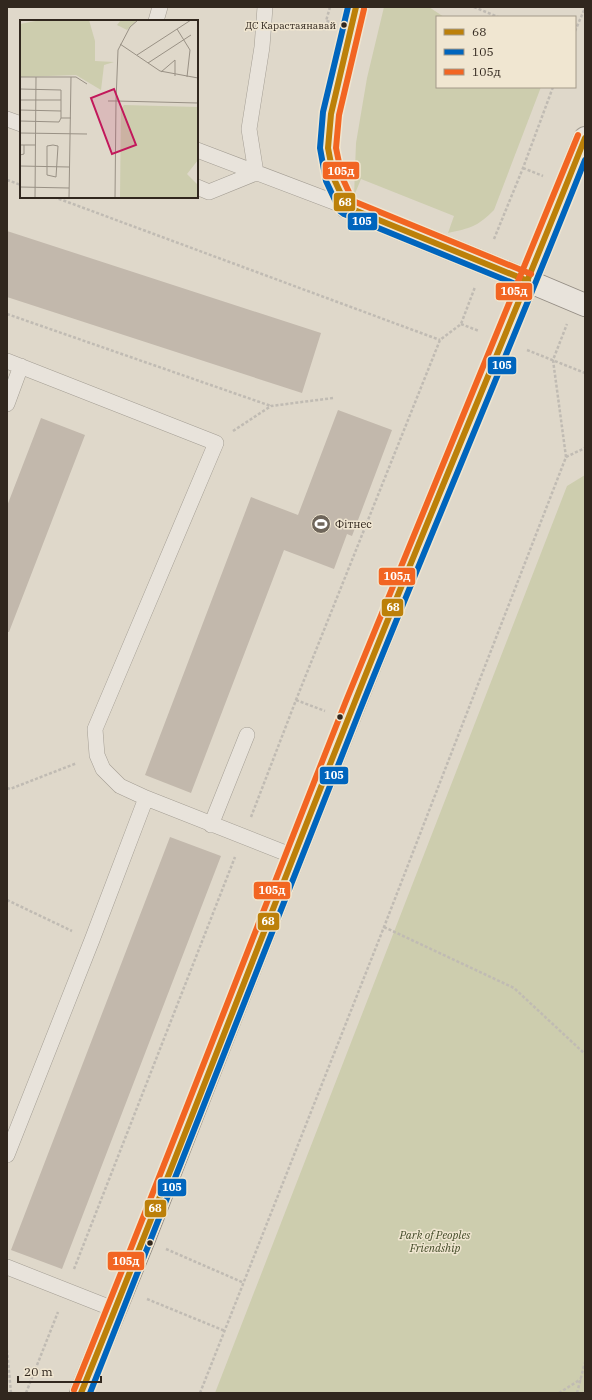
<svg xmlns="http://www.w3.org/2000/svg" width="592" height="1400" font-family="'IBM Plex Serif',serif">
<style>
.green{fill:#cdcdae}
.building{fill:#c2b8ac}
.lines{fill:none;stroke-linecap:round;stroke-linejoin:round}
.service-casing{stroke:#a49e94;stroke-width:16}
.minor-casing{stroke:#a49e94;stroke-width:24}
.tertiary-casing{stroke:#a49e94;stroke-width:24}
.secondary-casing{stroke:#948d84;stroke-width:24}
.path{stroke:#c0bbb3;stroke-width:2.5;stroke-dasharray:3 2;stroke-linecap:butt}
.service{stroke:#e8e3db;stroke-width:15}
.minor{stroke:#e8e3db;stroke-width:22}
.tertiary{stroke:#e8e3db;stroke-width:22}
.secondary{stroke:#e8e3db;stroke-width:22}
.bus-1-casing{stroke:#f0e6d1;stroke-width:9}
.bus-2-casing{stroke:#f0e6d1;stroke-width:9}
.bus-3-casing{stroke:#f0e6d1;stroke-width:9}
.bus-1{stroke:#bc8009;stroke-width:6}
.bus-2{stroke:#0065bd;stroke-width:6}
.bus-3{stroke:#f26522;stroke-width:6}
.bus-dot{fill:#31271e;stroke:#f0e6d1;stroke-width:1.5}
.labels{text-anchor:middle;dominant-baseline:central;stroke-width:3;stroke-linejoin:round;paint-order:stroke}
.bus-label{font-size:10px;fill:#31271e;stroke:#f0e6d1;text-anchor:end}
.poi-label{font-size:11px;fill:#31271e;stroke:#f0e6d1;text-anchor:start}
.park-label{font-size:11px;font-style:italic;fill:#424a27;stroke:#f0e6d1}
.inset-road{fill:none;stroke:#999185;stroke-width:1}
.view{fill:#c2185b;fill-opacity:0.15;stroke:#c2185b;stroke-width:2}
.inset-edge{fill:none;stroke:#31271e;stroke-width:2}
.line-badge{stroke:#f0e6d1;stroke-width:1.5}
.badge-label{font-size:11px;text-anchor:middle;font-weight:bold;fill:#fff}
</style>
<rect width="100%" height="100%" fill="#dfd8ca"/>
<!-- green -->
<path class="green" d="M384,7H429L444,17H437V87H541L494,210C477,227 471,228 448,233L454,216L361,179L354,196L356,143L367,78Z
M585,475V1393H215L567,486Z"/>
<!-- building -->
<path class="building" d="M7,231L321,333L302,393L7,297Z
M338,410L392,430L352,536L347,534L334,569L284,550L191,793L145,775L251,497L298,515Z
M41,418L85,435L9,632H7V506Z
M170,837L221,856L62,1269L11,1250Z"/>
<g class="lines">
<defs>
<path id="service" d="M156,21L160,7
M7,119L21,124
M197,150L347,207
M197,187L209,192L256,173L249,129L262,47L265,7
M347,207L334,179L328,148L331,114L356,7
M7,361L216,443L95,729L97,755L103,769L120,786L146,798L293,856
M7,404L21,366
M211,825L247,735
M7,1155L92,940L146,798
M7,1267L116,1310"/>
<path id="minor" d="M347,207L528,281"/>
<path id="tertiary" d="M528,281L585,138"/>
<path id="secondary" d="M81,1393L144,1239C269,918 394,598 528,281L585,305"/>
</defs>
<!-- service casing -->
<use href="#service" class="service-casing"/>
<!-- minor casing -->
<use href="#minor" class="minor-casing"/>
<!-- tertiary casing -->
<use href="#tertiary" class="tertiary-casing"/>
<!-- secondary casing -->
<use href="#secondary" class="secondary-casing"/>
<!-- path -->
<path class="path" d="M330,7L326,21L331,22
M474,7L498,17
M575,31L585,8
M523,168L543,176
M7,180L21,185
M54,197L440,340
M494,239L523,168L553,87
M7,314L271,406
M461,324L479,331
M527,350L585,373
M233,431L271,406L333,398
M566,457L585,448
M296,700L325,711
M7,788L10,789L77,763
M251,817L296,700L440,340L461,324L475,287
M7,900L72,931
M384,927L514,988L585,1054
M166,1249L244,1283
M74,1269L235,857
M147,1299L225,1331
M7,1350L11,1393
M26,1393L58,1312
M200,1393L384,927L566,457L553,360L567,324
M559,1393L581,1379
M577,1393L585,1362"/>
<!-- service -->
<use href="#service" class="service"/>
<!-- minor -->
<use href="#minor" class="minor"/>
<!-- tertiary -->
<use href="#tertiary" class="tertiary"/>
<!-- secondary -->
<use href="#secondary" class="secondary"/>
<defs>
<path id="bus-1" d="M356,7L331,114L328,148L334,179L347,207L528,281
M81,1393C175,1164 262,934 354,704C429,515 510,327 585,138"/>
<path id="bus-2" d="M348,7L323,112L320,148L326,181L340,211L344,214L525,288
M90,1393C182,1166 269,937 360,710C434,526 512,344 585,160"/>
<path id="bus-3" d="M364,9L339,115L336,148L342,177L353,201L531,274
M74,1390C167,1161 255,931 346,701C422,512 502,324 578,135"/>
</defs>
<!-- bus-1 casing -->
<use href="#bus-1" class="bus-1-casing"/>
<!-- bus-2 casing -->
<use href="#bus-2" class="bus-2-casing"/>
<!-- bus-3 casing -->
<use href="#bus-3" class="bus-3-casing"/>
<!-- bus-1 -->
<use href="#bus-1" class="bus-1"/>
<!-- bus-2 -->
<use href="#bus-2" class="bus-2"/>
<!-- bus-3 -->
<use href="#bus-3" class="bus-3"/>
</g>
<!-- icons -->
<defs>
<symbol id="stadium-disc" viewBox="-11 -11 22 22"><circle r="9.5" fill="#6e655a" stroke="#f0e6d1"/><path d="M0-5a6.5 5 0 1 0 0 10a6.5 5 0 1 0 0-10ZM-3.5-1.8h7v3.6h-7Z" fill="#fff"/></symbol>
</defs>
<g fill-rule="evenodd">
<use href="#stadium-disc" x="310" y="513" width="22" height="22"/>
</g>
<!-- markers -->
<g class="bus-dot">
<circle cx="344" cy="25" r="3.5"/>
<circle cx="340" cy="717" r="3.5"/>
<circle cx="150" cy="1243" r="3.5"/>
</g>
<g class="labels">
<!-- bus labels -->
<g class="bus-label">
<text x="336" y="25">ДС Карастаянавай</text>
</g>
<!-- poi labels -->
<g class="poi-label">
<text x="335" y="524">Фітнес</text>
</g>
<!-- park labels -->
<g class="park-label">
<text x="435" y="1235">Park of Peoples<tspan x="435" dy="13">Friendship</tspan></text>
</g>
</g>
<!-- overview -->
<g transform="translate(20 20)">
<rect width="178" height="178" fill="#dfd8ca"/>
<path d="M21,0H69L75,21V41L94,42L84,45L81,70L56,55L0,57V4ZM101,0H117L107,10L97,5ZM104,85L178,87V140L167,154L178,165V178H100L101,89Z" fill="#cdcdae"/>
<path class="inset-road" d="M157,9L170,30M100,24L140,51L178,58M117,35L171,0M128,43L171,15M141,52L155,40V56M0,57H56L67,64M167,57L170,30M0,69L41,70V98M0,80H41M88,81H96L98,30L110,7L118,0M0,90L41,91M0,101L39,102L41,98H51M0,113L67,114M0,125H16M33,125L38,126L36,157L27,155V126ZM0,135L4,134V125M0,146L49,147M0,167L49,168M15,178L16,57M49,178L51,57M95,178L96,81L178,83"/>
<path class="view" d="M94,69L116,125L92,134L71,78Z"/>
<rect width="178" height="178" class="inset-edge"/>
</g>
<g class="line-badge">
<rect x="322" y="161" width="38" height="19" rx="4" fill="#f26522"/>
<rect x="333" y="192" width="23" height="20" rx="4" fill="#bc8009"/>
<rect x="347" y="212" width="31" height="19" rx="4" fill="#0065bd"/>
<rect x="495" y="282" width="38" height="19" rx="4" fill="#f26522"/>
<rect x="487" y="356" width="30" height="19" rx="4" fill="#0065bd"/>
<rect x="378" y="567" width="38" height="19" rx="4" fill="#f26522"/>
<rect x="381" y="598" width="23" height="19" rx="4" fill="#bc8009"/>
<rect x="319" y="766" width="30" height="19" rx="4" fill="#0065bd"/>
<rect x="253" y="881" width="38" height="19" rx="4" fill="#f26522"/>
<rect x="257" y="912" width="23" height="19" rx="4" fill="#bc8009"/>
<rect x="157" y="1178" width="30" height="19" rx="4" fill="#0065bd"/>
<rect x="144" y="1199" width="23" height="19" rx="4" fill="#bc8009"/>
<rect x="107" y="1251" width="38" height="20" rx="4" fill="#f26522"/>
</g>
<g class="badge-label">
<text x="341" y="175">105д</text>
<text x="345" y="206">68</text>
<text x="362" y="225">105</text>
<text x="514" y="295">105д</text>
<text x="502" y="369">105</text>
<text x="397" y="580">105д</text>
<text x="393" y="611">68</text>
<text x="334" y="779">105</text>
<text x="272" y="894">105д</text>
<text x="268" y="925">68</text>
<text x="172" y="1191">105</text>
<text x="155" y="1212">68</text>
<text x="126" y="1265">105д</text>
</g>
<!-- border -->
<rect width="592" height="1400" fill="none" stroke="#31271e" stroke-width="16"/>
<!-- legend -->
<rect x="436" y="16" width="140" height="72" fill="#f0e6d1" stroke="#a49a89"/>
<rect x="444" y="29" width="20" height="6" fill="#bc8009" stroke="#a49a89"/>
<text x="472" y="36" font-size="12" fill="#31271e">68</text>
<rect x="444" y="49" width="20" height="6" fill="#0065bd" stroke="#a49a89"/>
<text x="472" y="56" font-size="12" fill="#31271e">105</text>
<rect x="444" y="69" width="20" height="6" fill="#f26522" stroke="#a49a89"/>
<text x="472" y="76" font-size="12" fill="#31271e">105д</text>
<!-- scale -->
<path d="M18 1376v6h83v-6" fill="none" stroke="#31271e" stroke-width="2"/>
<text x="24" y="1376" font-size="12" fill="#31271e" stroke="#f0e6d1" stroke-width="3" paint-order="stroke">20 m</text>
</svg>
